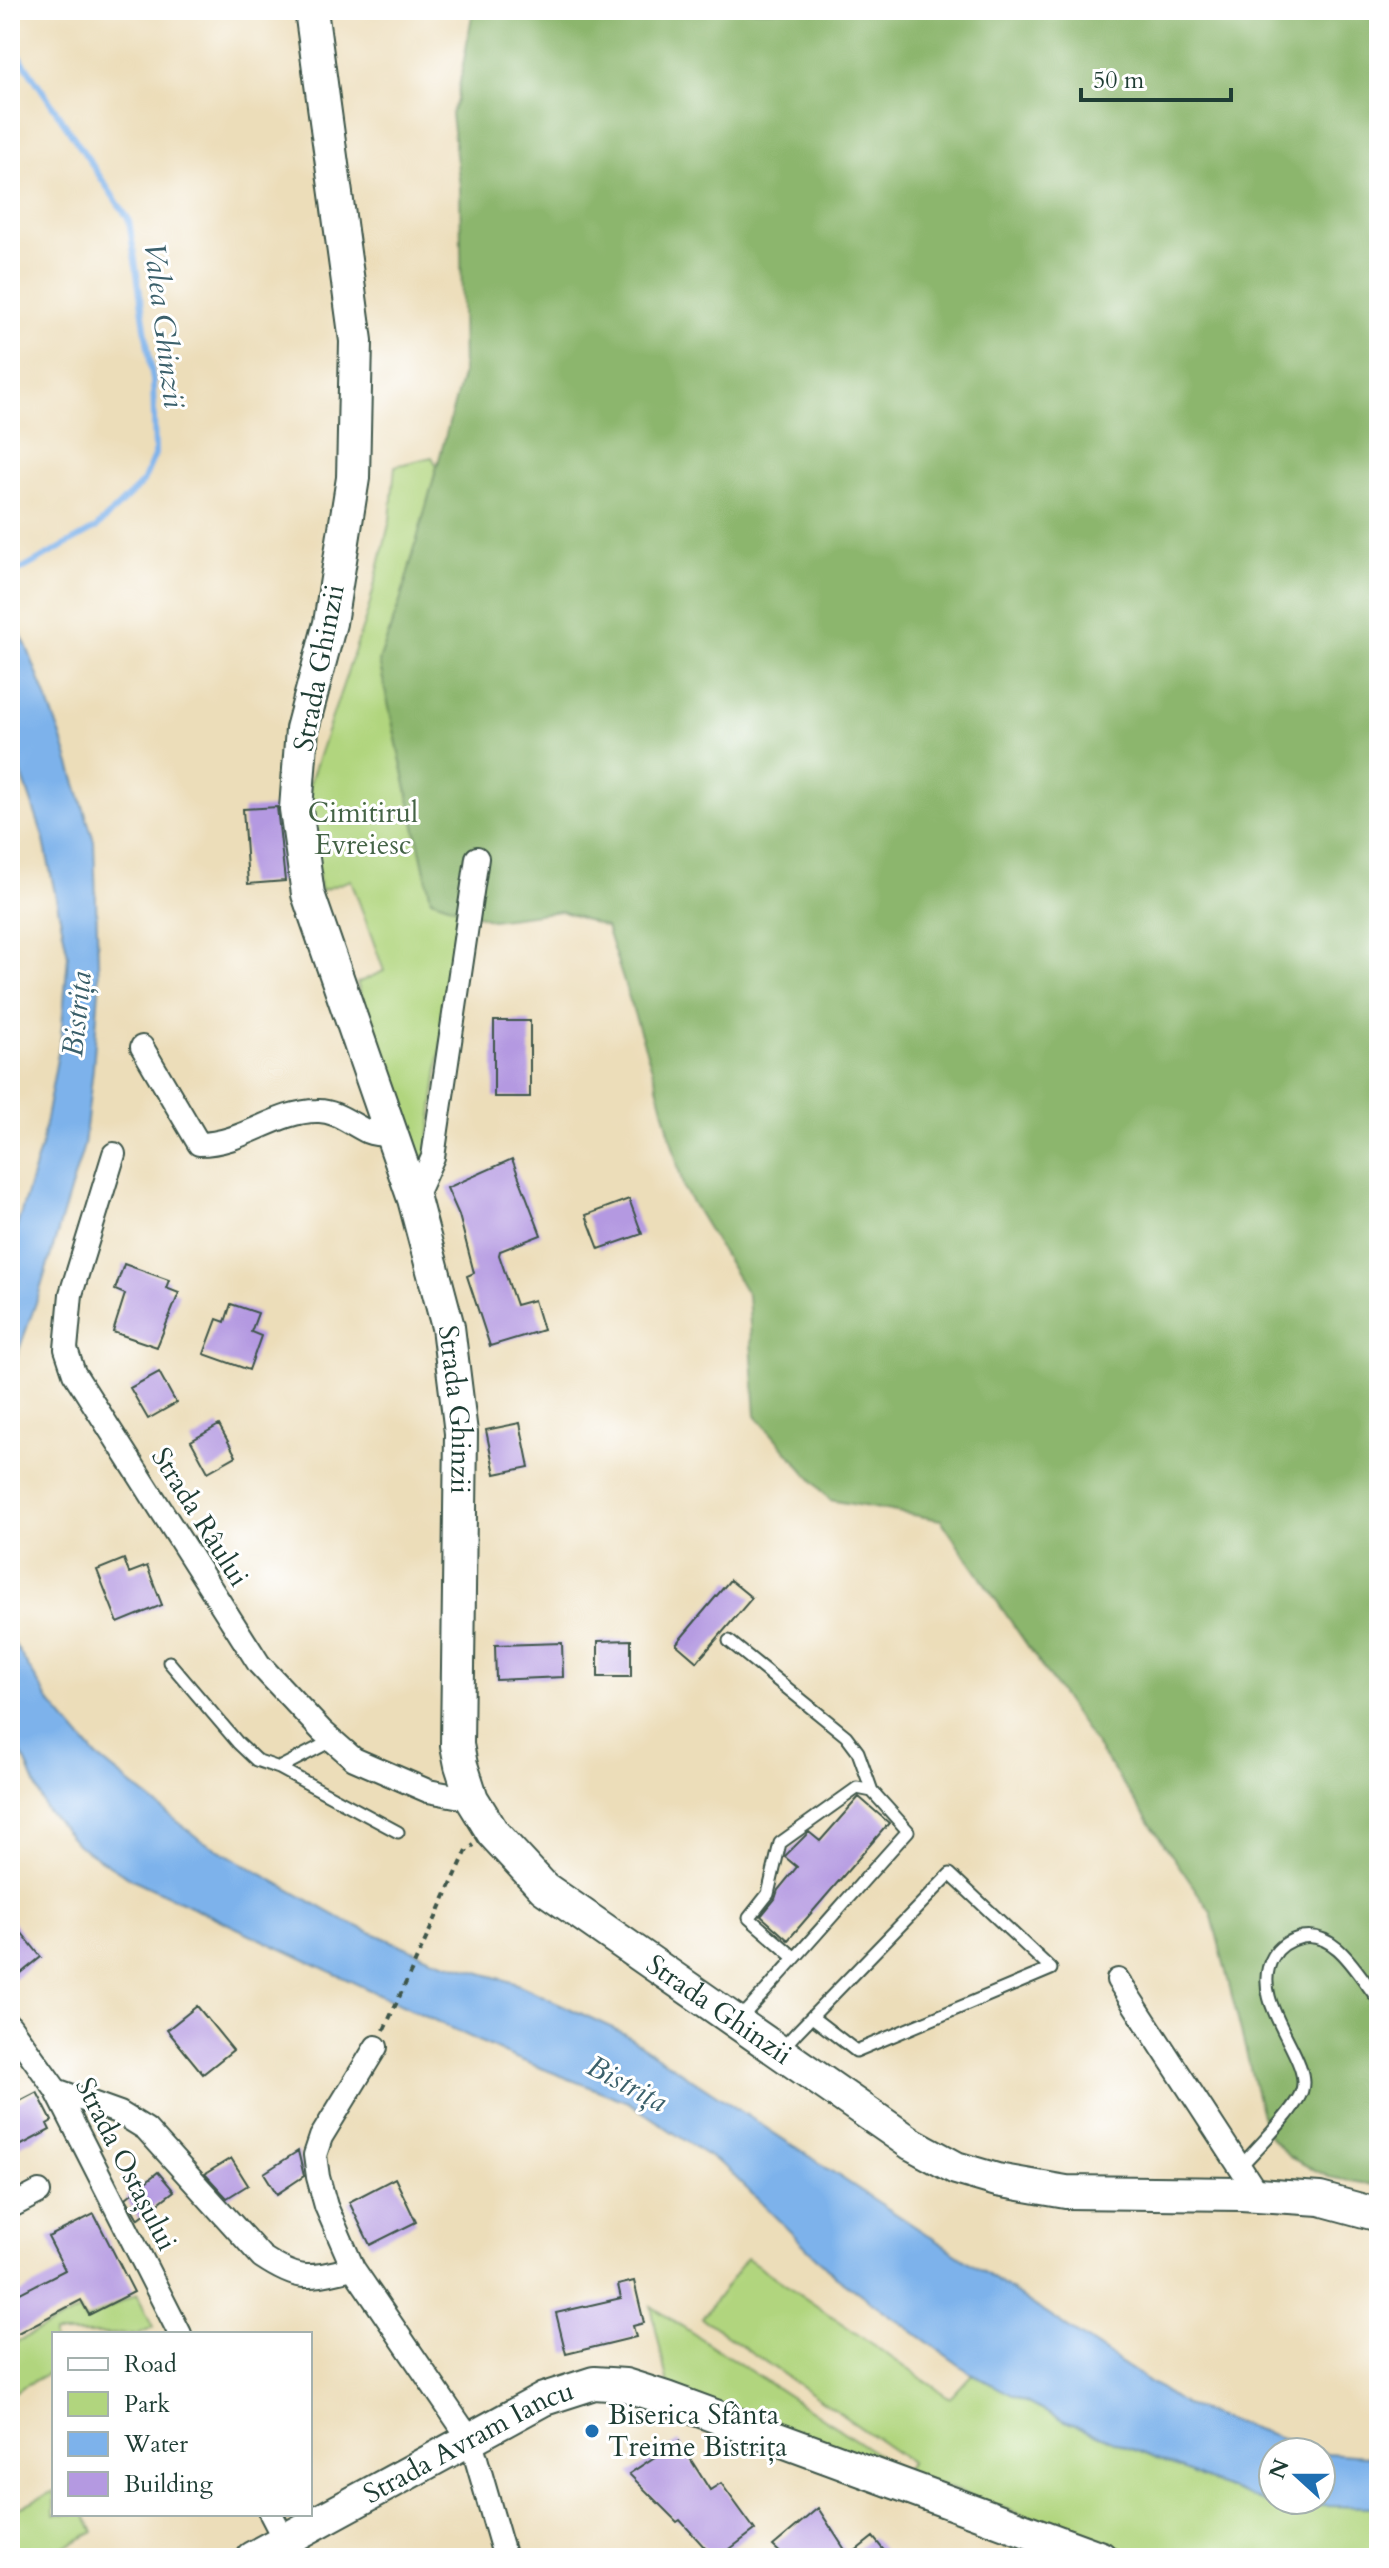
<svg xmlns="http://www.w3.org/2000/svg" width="1389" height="2568" font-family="Cardo,serif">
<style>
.green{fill:#b1d57e;stroke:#688959;stroke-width:2}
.forest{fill:#8cb66d;stroke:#567a50;stroke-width:2}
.water{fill:#7db2eb;stroke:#4e7890;stroke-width:2;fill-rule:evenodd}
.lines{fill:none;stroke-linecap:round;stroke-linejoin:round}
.stream{stroke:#7db2eb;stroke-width:6}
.building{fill:#b499e1}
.lane-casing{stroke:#3e5548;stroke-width:15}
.street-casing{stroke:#3e5548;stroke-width:26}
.secondary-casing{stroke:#3e5548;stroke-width:36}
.path{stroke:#3e5548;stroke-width:4;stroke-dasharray:6 6;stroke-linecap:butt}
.lane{stroke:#fff;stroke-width:11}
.street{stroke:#fff;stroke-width:22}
.secondary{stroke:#fff;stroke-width:32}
.poi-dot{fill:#1f6fb2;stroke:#fff;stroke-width:3}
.labels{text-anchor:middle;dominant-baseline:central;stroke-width:6;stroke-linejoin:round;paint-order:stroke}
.street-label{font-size:28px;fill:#1f3d34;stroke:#fff}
.park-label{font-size:28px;fill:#446346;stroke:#fff}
.poi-label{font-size:28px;fill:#1f3d34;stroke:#fff;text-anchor:start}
.water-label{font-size:30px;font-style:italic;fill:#3b606b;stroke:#fff}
</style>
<rect width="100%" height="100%" fill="#fff"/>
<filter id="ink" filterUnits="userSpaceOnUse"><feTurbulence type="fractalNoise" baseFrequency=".0125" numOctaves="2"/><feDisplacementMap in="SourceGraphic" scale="16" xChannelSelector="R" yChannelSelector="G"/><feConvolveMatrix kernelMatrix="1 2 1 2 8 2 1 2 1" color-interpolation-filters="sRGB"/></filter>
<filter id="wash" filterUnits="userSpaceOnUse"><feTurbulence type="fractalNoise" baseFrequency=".006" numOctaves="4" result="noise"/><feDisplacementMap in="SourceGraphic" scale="32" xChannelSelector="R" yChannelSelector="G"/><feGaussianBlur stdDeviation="1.8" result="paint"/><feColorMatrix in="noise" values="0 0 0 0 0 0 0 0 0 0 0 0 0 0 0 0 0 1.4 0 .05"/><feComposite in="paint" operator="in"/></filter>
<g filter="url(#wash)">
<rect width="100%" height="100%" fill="#ecddb9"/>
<!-- green -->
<path class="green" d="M432,457L437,466L400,602L379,661L431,899L458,908L427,1157L415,1159L357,983L384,971L351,880L320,891L309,785L368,611L390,520L395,466Z
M747,2258L950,2398L972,2374L1065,2422L1271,2505L1379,2507V2558H1139L903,2471L669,2390L651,2306L903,2471L910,2462L702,2318Z
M137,2294L153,2327L138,2334H54V2370L10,2394V2345L80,2310L85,2320Z
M54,2491V2514H85L94,2532L42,2558H10V2512Z"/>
<!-- forest -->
<path class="forest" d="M473,10H1379V2186L1329,2177L1289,2157L1266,2132L1211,1912L941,1520L830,1500L756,1416L748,1295L684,1189L655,1078L606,927L561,911L492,920L431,899L379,661L400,602L463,372L460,186L451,115L457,99Z"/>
<!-- water -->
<path class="water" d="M10,612L27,647L61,736L94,841L99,989L93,1068L84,1145L38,1297L10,1375V1249L41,1146L61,1037L68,955L43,836L10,739Z
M10,1637L50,1702L96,1756L198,1838L345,1921L431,1958L515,1983L621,2032L1185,2405L1326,2453L1379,2457V2507L1271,2505L1065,2422L972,2374L834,2275L726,2168L628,2102L513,2057L130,1878L78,1845L45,1808L26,1762L10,1735ZM1273,2452H1321V2500H1273Z"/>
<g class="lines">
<!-- stream -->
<path class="stream" d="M10,42L129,220L153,381L155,454L143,482L96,528L10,576"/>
</g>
<g id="blocks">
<!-- building -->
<path class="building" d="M277,807L285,881L248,884L243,809Z
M494,1021H530V1097H494Z
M512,1159L541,1235L500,1251L499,1255L516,1305L534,1300L543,1330L490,1346L467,1276L474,1273L459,1215L447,1188Z
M629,1199L642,1234L599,1249L586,1215Z
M124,1264L169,1280L166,1288L179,1293L157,1347L113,1332L125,1294L115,1290Z
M231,1304L258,1313L251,1332L261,1336L249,1370L204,1354L217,1319L225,1322Z
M159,1372L176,1403L148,1419L130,1388Z
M520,1423L529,1467L495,1474L486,1430Z
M219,1425L236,1456L208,1472L191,1441Z
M124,1559L129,1573L147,1566L162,1605L118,1623L97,1570Z
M730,1580L752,1598L697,1662L676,1644Z
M631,1640V1677H598V1641Z
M562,1643L563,1677L496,1680L495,1645Z
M859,1797L889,1823L788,1940L761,1916L775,1899L778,1890L797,1867L785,1857L786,1855L809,1832L820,1841Z
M10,1918L41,1957L10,1982Z
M197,2006L233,2050L203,2074L167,2030Z
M37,2092L52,2121L47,2124L50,2130L10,2151V2106Z
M298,2151L304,2176L277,2194L264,2173Z
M231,2158L248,2185L227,2198L205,2174Z
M158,2172L174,2191L138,2219L126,2198Z
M395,2178L416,2222L370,2245L349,2202Z
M94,2214L134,2292L89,2315L81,2300L10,2337V2298L65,2270L48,2237Z
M634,2281L644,2323L633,2326L636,2337L566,2354L556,2313L621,2298L618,2285Z
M679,2441L710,2490L721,2483L755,2530L718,2558H714L680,2520L677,2522L629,2474Z
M818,2508L849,2556L873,2537L890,2558H786L773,2546Z"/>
</g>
</g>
<g filter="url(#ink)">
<use href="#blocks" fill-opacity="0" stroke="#3e5548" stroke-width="2"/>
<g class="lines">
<defs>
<path id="lane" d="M729,1641L846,1736L858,1752L872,1791
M169,1662L238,1743L256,1760L279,1768L333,1740
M279,1768L398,1832
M740,2019C797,1957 852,1893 908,1831L872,1791L857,1788L780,1843L768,1894L749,1918L795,1958
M780,2051L797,2032L950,1874L1051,1969L856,2051L812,2017
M1240,2167C1254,2151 1297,2109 1302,2090C1312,2057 1247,2001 1273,1957C1279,1946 1290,1940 1302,1937C1338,1931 1359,1977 1379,2000"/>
<path id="street" d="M142,1047L199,1144C243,1144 275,1111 317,1111C335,1110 351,1124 368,1132C375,1135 384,1135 392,1135
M114,1154L71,1294L66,1349L74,1373L259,1664L322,1731L354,1759L428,1791L472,1799
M414,1199L433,1157L477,858
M1118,1980L1258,2195
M10,2026L56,2090L180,2334
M376,2047L321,2137L315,2155L318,2177L326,2206L353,2268L471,2441L505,2558
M56,2090L120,2113L146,2129L262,2257C301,2283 309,2278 353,2268
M10,2207L39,2192
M271,2514L285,2541"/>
<g id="secondary">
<path id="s1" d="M311,10L356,341L353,478L330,623L302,729L296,809L308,894L414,1199L448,1327L461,1433L457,1745L461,1765L472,1799L493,1833L544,1888L912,2144L956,2168L997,2180L1066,2192L1241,2194L1320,2199L1379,2215"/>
<path id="s2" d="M252,2558L544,2399L594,2383L625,2385L666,2398L1101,2558"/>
</g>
</defs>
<!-- lane casing -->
<use href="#lane" class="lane-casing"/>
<!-- street casing -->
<use href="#street" class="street-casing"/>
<!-- secondary casing -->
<use href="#secondary" class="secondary-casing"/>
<!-- path -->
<path class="path" d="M384,2030L467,1850L474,1845"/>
<!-- lane -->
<use href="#lane" class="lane"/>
<!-- street -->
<use href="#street" class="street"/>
<!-- secondary -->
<use href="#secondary" class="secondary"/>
</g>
</g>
<!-- markers -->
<circle class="poi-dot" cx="592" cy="2431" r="8"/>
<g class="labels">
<!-- street labels -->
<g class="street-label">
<text transform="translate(319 668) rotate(-79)">Strada Ghinzii</text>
<text stroke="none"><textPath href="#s1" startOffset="1432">Strada Ghinzii</textPath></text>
<text transform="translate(200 1517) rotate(58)">Strada Râului</text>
<text stroke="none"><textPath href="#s1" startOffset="2152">Strada Ghinzii</textPath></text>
<text transform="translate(126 2164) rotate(63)">Strada Ostașului</text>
<text stroke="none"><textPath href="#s2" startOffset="246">Strada Avram Iancu</textPath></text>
</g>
<!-- park labels -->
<g class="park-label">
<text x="363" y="813">Cimitirul<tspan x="363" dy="32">Evreiesc</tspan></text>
</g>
<!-- poi labels -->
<g class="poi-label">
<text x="608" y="2415">Biserica Sfânta<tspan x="608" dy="32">Treime Bistrița</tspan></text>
</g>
<!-- water labels -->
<g class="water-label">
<text transform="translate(164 325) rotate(83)">Valea Ghinzii</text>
<text transform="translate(77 1014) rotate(-84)">Bistrița</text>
<text transform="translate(627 2084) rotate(28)">Bistrița</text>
</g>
</g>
<!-- margin -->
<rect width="1389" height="2568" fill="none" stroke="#fff" stroke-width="40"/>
<!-- legend -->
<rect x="52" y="2332" width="260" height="184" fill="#ffffff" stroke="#a5b1ae" stroke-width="2"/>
<rect x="68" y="2358" width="40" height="12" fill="#ffffff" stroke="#a5b1ae" stroke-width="2"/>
<text x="124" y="2372" font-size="24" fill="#1f3d34">Road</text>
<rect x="68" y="2392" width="40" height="24" fill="#b1d57e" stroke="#a5b1ae" stroke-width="2"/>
<text x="124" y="2412" font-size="24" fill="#1f3d34">Park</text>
<rect x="68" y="2432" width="40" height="24" fill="#7db2eb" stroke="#a5b1ae" stroke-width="2"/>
<text x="124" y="2452" font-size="24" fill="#1f3d34">Water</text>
<rect x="68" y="2472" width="40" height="24" fill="#b499e1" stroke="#a5b1ae" stroke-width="2"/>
<text x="124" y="2492" font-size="24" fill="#1f3d34">Building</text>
<!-- north arrow -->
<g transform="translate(1297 2476) rotate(291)"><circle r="38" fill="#ffffff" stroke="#a5b1ae" stroke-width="2"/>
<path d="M0-6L14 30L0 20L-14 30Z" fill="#1f6fb2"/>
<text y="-12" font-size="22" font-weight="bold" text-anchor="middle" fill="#1f3d34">N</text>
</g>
<!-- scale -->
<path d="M1081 88v12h150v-12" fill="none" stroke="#1f3d34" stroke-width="4"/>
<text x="1093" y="88" font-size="24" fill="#1f3d34" stroke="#ffffff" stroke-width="6" paint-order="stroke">50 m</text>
</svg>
